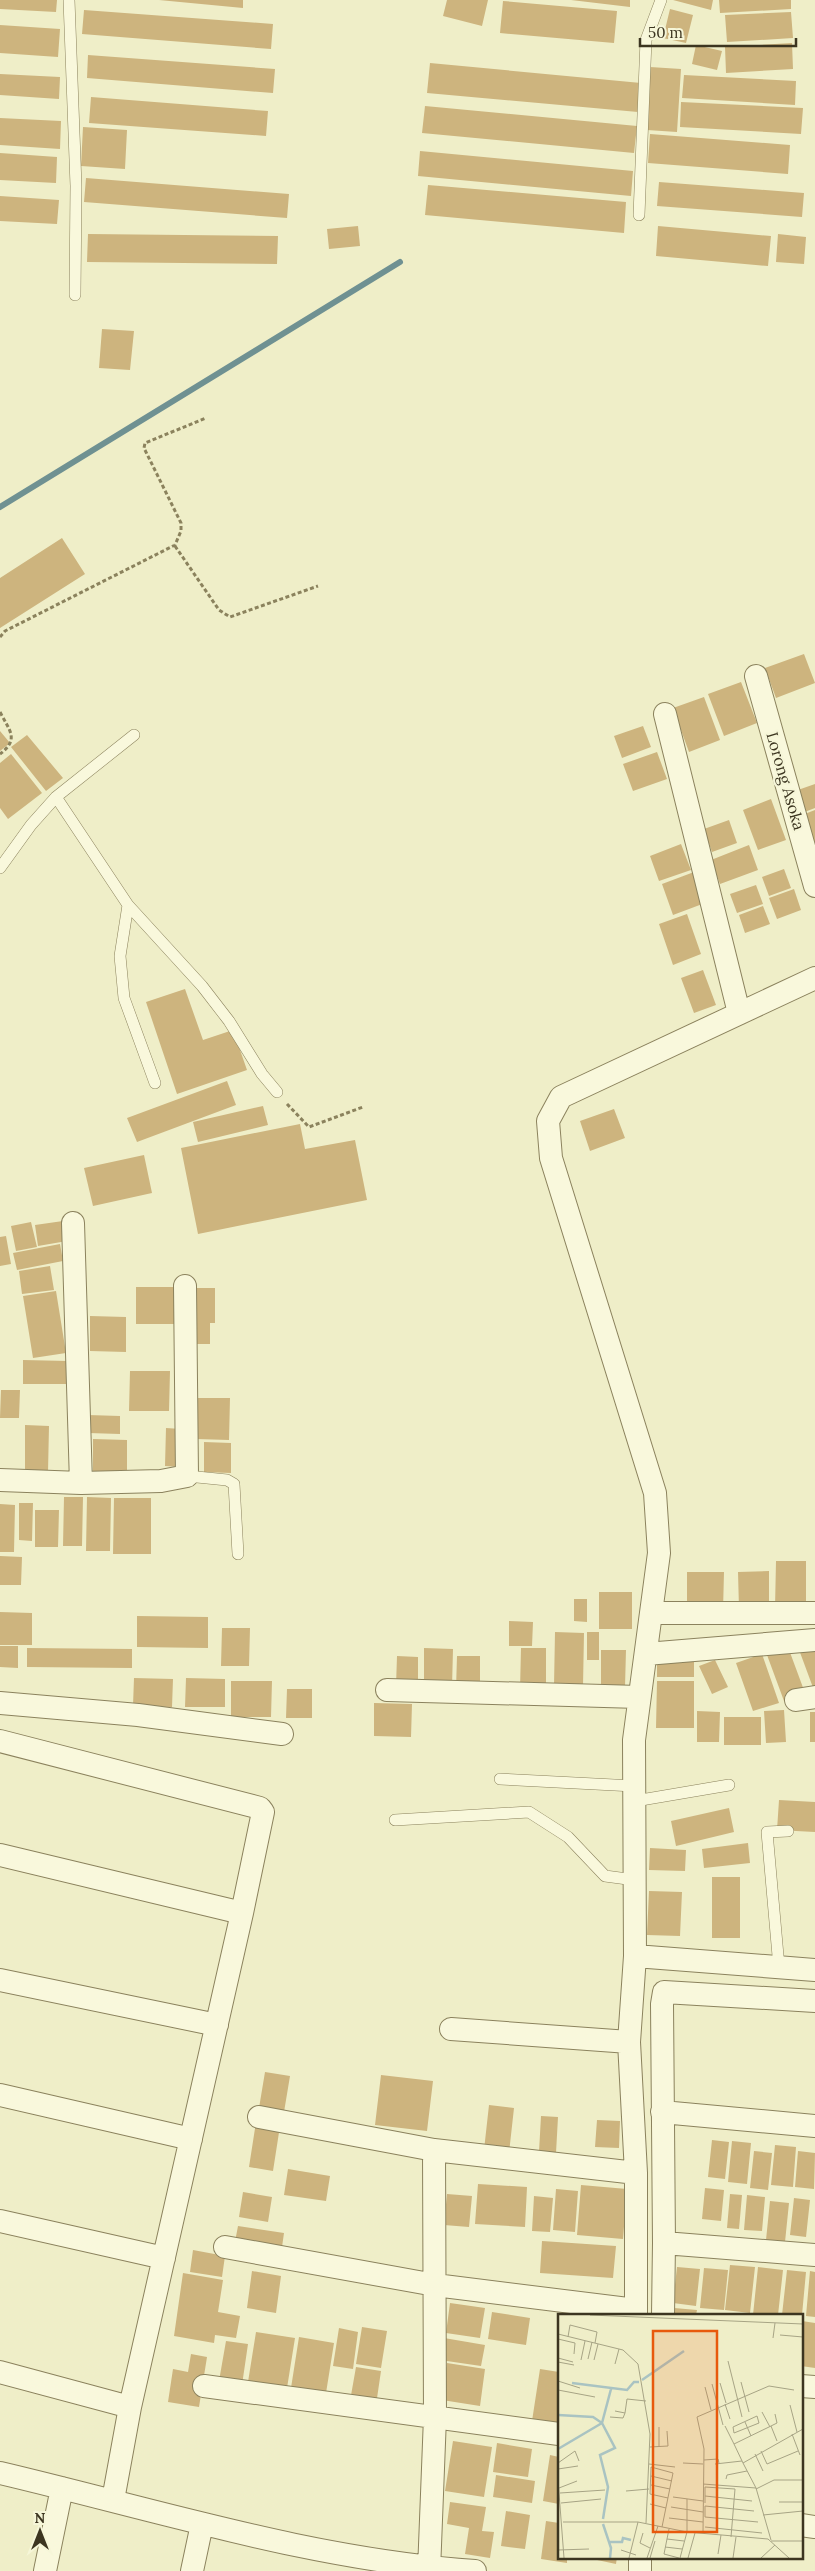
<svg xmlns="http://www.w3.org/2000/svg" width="815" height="2571" font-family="Lora,serif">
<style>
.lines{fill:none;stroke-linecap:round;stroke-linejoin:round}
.stream{stroke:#6f9192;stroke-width:6}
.building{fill:#cdb47e}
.lane-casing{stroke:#8b825d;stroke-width:12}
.street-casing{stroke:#8b825d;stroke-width:24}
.path{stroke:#8b825d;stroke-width:3;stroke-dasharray:4 2.5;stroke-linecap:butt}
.lane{stroke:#f9f8dc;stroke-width:11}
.street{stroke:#f9f8dc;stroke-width:22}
.labels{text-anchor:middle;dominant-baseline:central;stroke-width:4.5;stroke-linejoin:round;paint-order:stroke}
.street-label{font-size:16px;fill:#3c3520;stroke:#f6f6d8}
.inset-river{fill:none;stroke:#a9c3c2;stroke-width:2.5}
.inset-road{fill:none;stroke:#a7a485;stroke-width:1}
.view{fill:#e8590c;fill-opacity:0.15;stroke:#e8590c;stroke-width:2.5}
.inset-edge{fill:none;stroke:#3c3520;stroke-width:2.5}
</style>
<rect width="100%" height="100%" fill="#efeec8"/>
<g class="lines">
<!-- stream -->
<path class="stream" d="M0,507L400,262"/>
</g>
<!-- building -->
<path class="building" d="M0,0H57L56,12L0,9Z
M159,0H243V8Z
M447,0H488L482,26L443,16Z
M571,0H630V7Z
M673,0H713L711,10Z
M719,0H791V9L720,13Z
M503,1L617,11L614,43L500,33Z
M670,9L693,15L686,43L663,38Z
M84,10L273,24L271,49L82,34Z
M791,12L793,38L727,42L725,15Z
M0,25L60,29L58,57L0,53Z
M792,43L793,69L726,73L725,47Z
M696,45L722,51L717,70L692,64Z
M88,55L275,69L273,93L87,78Z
M430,63L641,83L638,112L427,93Z
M650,67L681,69L677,132L647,130Z
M0,74L60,77L59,99L0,95Z
M684,75L796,81L795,105L682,98Z
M91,97L268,111L266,136L89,123Z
M681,102L803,108L801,134L680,127Z
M425,106L637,126L634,153L422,133Z
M0,118L61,121L60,149L0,145Z
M83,127L127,130L125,169L81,166Z
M650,134L790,145L788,174L648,163Z
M420,151L633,171L631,196L418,176Z
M0,153L57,157L56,183L0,180Z
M86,178L289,194L287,218L84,202Z
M659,182L804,193L802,217L657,206Z
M428,185L626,202L624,233L425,215Z
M0,196L59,200L57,224L0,221Z
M358,226L360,246L329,249L327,229Z
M658,226L771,236L768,266L656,256Z
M88,234L278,236L277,264L87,262Z
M778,234L806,237L804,264L776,262Z
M102,329L134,331L130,370L99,368Z
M62,538L85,574L0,628V578Z
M804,654L815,683L776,698L765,668Z
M741,682L757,723L724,736L708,694Z
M704,697L720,740L689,752L673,708Z
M643,726L651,747L622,758L614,736Z
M0,731L10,743L0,751Z
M27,735L63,778L46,791L11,747Z
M657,752L667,779L633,791L623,764Z
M11,754L42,793L8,819L0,808V763Z
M815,784V808L802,813L795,791Z
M771,799L786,840L758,850L743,810Z
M815,810V841L812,842L802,815Z
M729,820L737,843L712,852L704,829Z
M681,844L691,870L659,881L650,856Z
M749,845L758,870L720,884L711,860Z
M784,869L791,888L769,896L762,877Z
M694,872L705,903L673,915L662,884Z
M756,885L763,904L737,913L730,894Z
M794,889L801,910L777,919L769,898Z
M763,906L770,924L745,933L739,915Z
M687,914L701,954L673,965L659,924Z
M703,970L716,1005L694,1013L681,978Z
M185,989L203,1040L233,1030L247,1070L177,1094L146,1002Z
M227,1081L236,1105L137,1142L127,1118Z
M263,1106L268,1125L198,1142L193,1122Z
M614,1109L625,1138L590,1151L580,1121Z
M300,1124L305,1149L355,1140L367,1200L198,1234L181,1148Z
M144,1155L152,1193L93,1206L84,1168Z
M63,1221L67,1241L38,1246L35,1225Z
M31,1222L37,1247L16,1251L11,1226Z
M6,1236L11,1264L0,1266V1237Z
M60,1244L63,1261L17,1270L13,1253Z
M50,1266L54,1290L22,1294L19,1271Z
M136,1287H178V1324H136Z
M189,1288H215V1323H210V1344H195Z
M56,1291L66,1353L33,1358L23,1296Z
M90,1316L126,1317V1352L90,1351Z
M23,1360L68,1361V1384H23Z
M130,1371H170L169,1411H129Z
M1,1390H20L19,1418H0Z
M196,1398H230L229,1440L196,1439Z
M88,1415L120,1416V1434L88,1433Z
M25,1425L49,1426L48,1472L25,1471Z
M166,1428L181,1429L180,1467L165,1466Z
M93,1439L127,1440V1474L93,1473Z
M204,1442L231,1443V1473L204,1472Z
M64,1497H83L82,1546H63Z
M87,1497L111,1498L110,1551H86Z
M114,1498H151V1554H113Z
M19,1503H33L32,1541L19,1540Z
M0,1504L15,1505L14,1552H0Z
M35,1510H59L58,1547H35Z
M0,1556L22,1557L21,1585H0Z
M776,1561H806V1608H775Z
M769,1571V1609H739L738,1572Z
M687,1572H724L723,1611H687Z
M599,1592H632V1629H599Z
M574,1599H587V1622L574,1621Z
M0,1612L32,1613V1645H0Z
M137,1616L208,1617V1648L137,1647Z
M509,1621L533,1622L532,1646H509Z
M222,1628H250L249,1666H221Z
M555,1632L584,1633L583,1686H554Z
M587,1632H599V1660H587Z
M815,1641V1693L798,1647Z
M0,1646H18V1668L0,1667Z
M788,1647L805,1693L784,1701L767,1655Z
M27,1648L132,1649V1668L27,1667Z
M424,1648L453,1649L452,1687H424Z
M521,1648H546V1690H520Z
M601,1650H626L625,1687H601Z
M762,1654L779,1703L753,1711L736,1663Z
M397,1656L418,1657V1686H396Z
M457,1656H480V1689H456Z
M657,1659L694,1660V1677H657Z
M715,1660L728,1687L712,1694L699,1666Z
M134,1678L173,1679L172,1707L133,1706Z
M186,1678L225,1679V1707H185Z
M231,1681H272L271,1717H231Z
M657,1681H694V1728H656Z
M287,1689H312V1718H286Z
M374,1703L412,1704L411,1737L374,1736Z
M784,1710L786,1742L766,1743L764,1711Z
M697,1711L720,1712L719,1742H697Z
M810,1712H815V1742H810Z
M724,1717H761V1745H724Z
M779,1800L815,1802V1832L777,1830Z
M729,1808L734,1832L676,1846L671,1821Z
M748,1843L750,1863L704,1868L702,1849Z
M650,1848L686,1850L685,1871L649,1870Z
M712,1877H740V1938H712Z
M649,1891L682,1892L680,1936L647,1935Z
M265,2072L290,2076L283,2118L258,2114Z
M381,2075L433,2081L427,2131L375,2125Z
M489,2105L514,2108L509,2153L484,2150Z
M541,2116L558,2117L556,2153L539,2152Z
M597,2120L620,2121L619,2148L595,2147Z
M256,2122L280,2126L273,2171L249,2167Z
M712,2140L729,2142L725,2179L708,2177Z
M732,2141L751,2143L747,2184L728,2182Z
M775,2145L796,2147L793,2187L771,2185Z
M754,2151L772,2153L768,2190L750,2188Z
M798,2151L815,2153L814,2189L795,2187Z
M288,2169L330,2176L326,2201L284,2195Z
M478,2184L527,2187L525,2227L475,2224Z
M581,2185L627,2189L623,2239L577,2235Z
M705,2188L724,2190L721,2221L702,2219Z
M556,2189L578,2191L575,2232L553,2230Z
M243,2192L272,2197L268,2222L239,2217Z
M447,2194L472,2196L469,2227L444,2225Z
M730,2194L742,2195L739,2229L727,2228Z
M747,2195L765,2197L762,2231L744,2230Z
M534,2196L553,2198L550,2232L532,2231Z
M794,2198L810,2200L806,2237L790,2235Z
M770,2201L789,2203L785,2242L766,2240Z
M238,2226L284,2233L281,2254L234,2247Z
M542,2241L616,2246L613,2278L540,2273Z
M193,2250L225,2256L222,2277L190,2272Z
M730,2265L755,2267L750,2313L725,2310Z
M677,2267L700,2269L696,2306L673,2303Z
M758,2267L783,2270L778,2315H753Z
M704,2268L728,2270L724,2310L700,2308Z
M787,2270L806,2272L802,2315H782Z
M252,2271L281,2276L276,2313L247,2308Z
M810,2271L815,2272V2317L806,2316Z
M183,2273L223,2280L218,2312L240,2316L236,2338L215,2335L214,2343L174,2336Z
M450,2303L485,2308L480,2338L446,2333Z
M674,2308L697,2310L696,2315H673Z
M492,2312L530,2318L526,2345L488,2339Z
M802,2321L815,2323V2368L801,2366Z
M362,2327L387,2331L381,2368L356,2364Z
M339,2328L358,2332L353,2369L333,2366Z
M256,2332L295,2338L287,2388L248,2382Z
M299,2337L334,2343L326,2393L291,2388Z
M444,2338L485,2345L481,2366L440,2360Z
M226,2341L248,2344L242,2385L219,2381Z
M191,2354L207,2357L199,2407L168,2402L173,2369L188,2372Z
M447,2363L485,2369L480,2406L442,2400Z
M356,2367L381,2371L376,2405L350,2401Z
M540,2369L559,2372V2426L532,2421Z
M453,2441L492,2447L484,2497L445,2491Z
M497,2443L532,2449L528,2477L493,2472Z
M550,2455L559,2457V2504L543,2501Z
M496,2475L535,2481L532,2503L493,2497Z
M450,2502L486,2507L482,2531L494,2532L490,2558L465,2554L469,2528L447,2524Z
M506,2511L530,2515L525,2549L501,2546Z
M546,2521L559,2523V2557H567V2563L541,2559Z
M583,2557H617L616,2564Z"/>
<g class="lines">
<defs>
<path id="lane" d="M69,0L76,186L75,295
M639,215L646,40L661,0
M56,797L128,905L202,986L229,1021L262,1074L277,1092
M0,868L31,825L56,797L134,735
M128,905L120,956L124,998L155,1083
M187,1476L227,1480L234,1484L238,1554
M500,1779L634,1786
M635,1801L729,1785
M395,1820L529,1812L568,1837L605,1876L635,1880
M779,1967L767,1832L788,1831"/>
<path id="street" d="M756,676L815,886
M665,714L739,1013
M73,1223L81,1483
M0,1480L81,1483L161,1481L187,1476L185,1286
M652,1613H815
M646,1654L815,1640
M387,1690L639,1697
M796,1700L815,1697
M0,1703L138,1715L282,1734
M0,1741L260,1808L263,1812L242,1913L130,2407L113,2500
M0,1855L242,1913
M635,1956L815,1970
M0,1980L217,2025
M451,2029L629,2042
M0,2095L191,2139
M662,2112L815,2126
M259,2117L434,2150L636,2173
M0,2221L164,2258
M664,2243L662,2004L664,1992L815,2001
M225,2247L435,2285L636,2310
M636,2315V2173L629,2042L635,1956L634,1740L659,1553L655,1493L551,1158L548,1121L561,1097L815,978
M663,2315L664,2243L815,2255
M0,2372L130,2407
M204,2386L559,2434
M801,2386L815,2387
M0,2473C157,2510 313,2560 475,2571
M801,2525L815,2527
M640,2557V2571
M45,2571L62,2488
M192,2571L202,2524
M429,2571L435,2417L434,2150"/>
</defs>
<!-- lane casing -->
<use href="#lane" class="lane-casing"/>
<!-- street casing -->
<use href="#street" class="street-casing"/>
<!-- path -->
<path class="path" d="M175,546L219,610L230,617L318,586
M0,637L5,631L175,545L181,531V523L144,448L145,443L206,418
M0,712C9,730 20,739 0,754
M287,1104L309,1127L363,1107"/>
<!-- lane -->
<use href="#lane" class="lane"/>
<!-- street -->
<use href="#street" class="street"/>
</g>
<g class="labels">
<!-- street labels -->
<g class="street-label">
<text transform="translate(786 781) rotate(74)">Lorong Asoka</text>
</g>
</g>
<!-- overview -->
<g transform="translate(558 2314)">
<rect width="245" height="245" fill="#efeec8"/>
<path class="inset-river" d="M84,66L126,37M14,69L69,76L76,68H81M0,101L35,103L44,109L57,134L42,141L50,173L45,205M0,135L44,109L53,75M45,210L53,234L52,244M51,228H64L65,224L73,226"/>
<path class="inset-road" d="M32,1L245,10M0,20L65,36L80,50L92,120L88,209M222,21L245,23M10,23L12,11L39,18L37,29M215,24L217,9M0,25L17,29L16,40M0,44L15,48M30,45L34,28M23,46L27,27M36,46L40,30M170,47L184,103M0,48L16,51M57,50L61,35M0,67L22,74M183,68L191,98M162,69L168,89M154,70L165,111M147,73L153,96M0,76L37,83M167,90L172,105M232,91L239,118M57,97L67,99L69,85L88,87M204,98L212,113M199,102L201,109L176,119L175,113ZM52,103L65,104L67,99M187,108L193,122M167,112L176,130M213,112L219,109L217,100M101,113V133M234,120L242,141M92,133L110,132L109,117M203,137L209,150L240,137M197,140L205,157M146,146L160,145L161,149M0,149L17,137L21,147M125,149L145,150M185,149L176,130L213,112L219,127M91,150L117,153M157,150L184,147M0,155L20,152M93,162L114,167M168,165L169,161L189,157M0,166L6,244M145,170L198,174M93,171L112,175M1,174L19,167M198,175L216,166H245M68,177L91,175M2,179L47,176M147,182L194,187M115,183L145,187M221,188H245M3,189L43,185M147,189V173L177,175L173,223M92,190L108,194M113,193L145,198M196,197L147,192V203L200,208M205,201L245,197M111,204L145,208M5,208H80L129,218L210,225L231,244M104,213L115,159L93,153L92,180L110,184M147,213L204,219M111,215L106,240L121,244M85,219L82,229L92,234M145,219L146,135L139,103L211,72L236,76M109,225L126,227M213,226L198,174L185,149L245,115M213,227H245M107,233L124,235M0,236L31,235M63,236L78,241M160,240L163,221M71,244L80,208M89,244L100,212M92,244L97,227M122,244L129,218V185M130,244L137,219M175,244L178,223M203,244L217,231"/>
<path class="view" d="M95,17H159V218H95Z"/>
<rect width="245" height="245" class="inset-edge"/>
</g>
<!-- north arrow -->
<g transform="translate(40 2531)" stroke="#f6f6d8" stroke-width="4" paint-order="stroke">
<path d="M0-4L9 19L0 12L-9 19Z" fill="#3c3520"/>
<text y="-8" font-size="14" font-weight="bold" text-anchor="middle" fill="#3c3520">N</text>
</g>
<!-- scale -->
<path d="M640 38v8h156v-8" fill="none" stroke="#3c3520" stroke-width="2.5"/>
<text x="648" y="38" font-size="15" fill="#3c3520" stroke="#f6f6d8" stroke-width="4" paint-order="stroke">50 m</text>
</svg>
